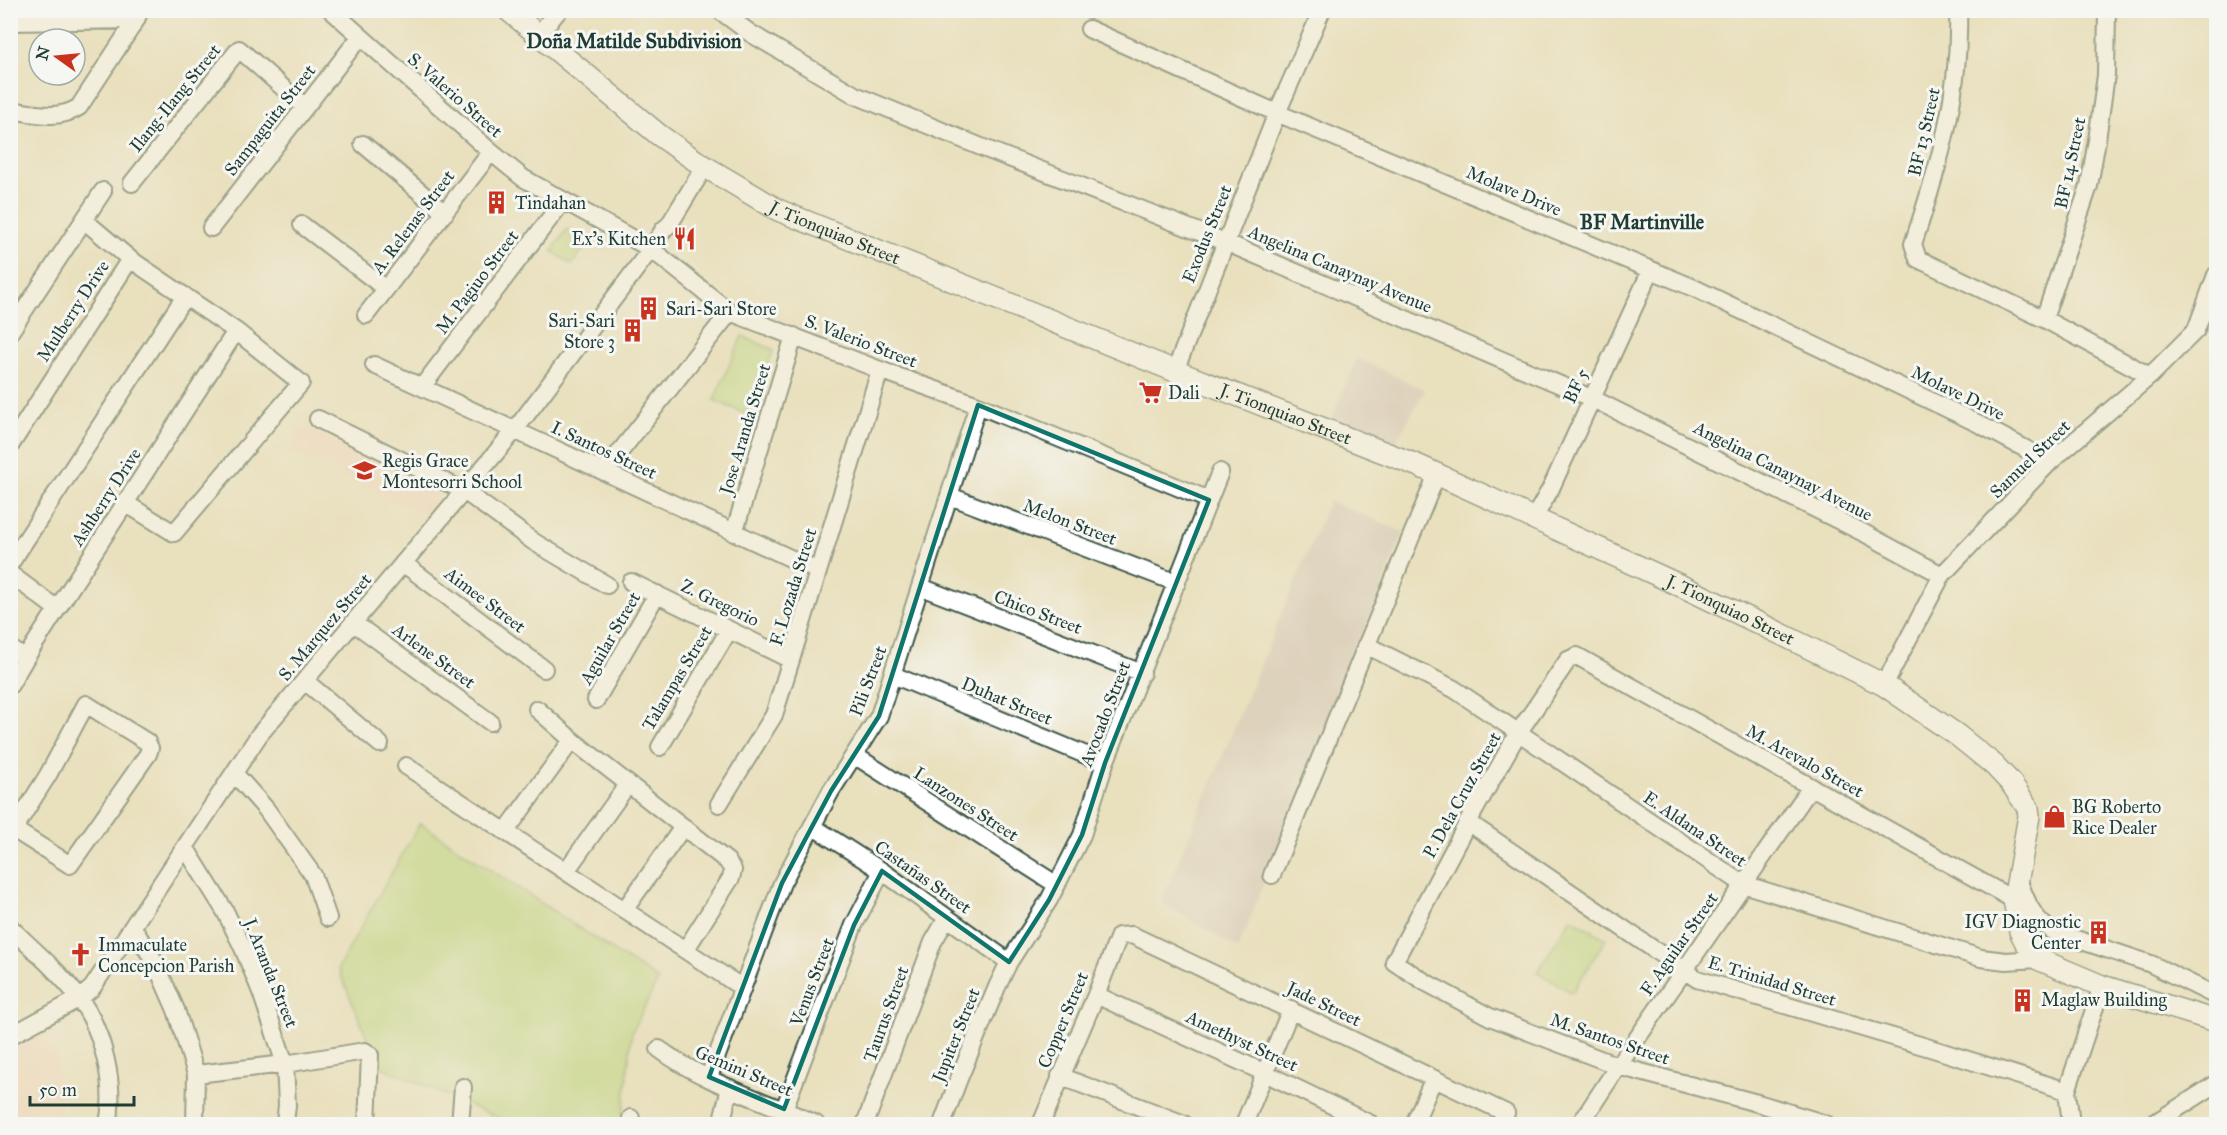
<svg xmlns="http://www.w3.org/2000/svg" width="2227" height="1135" font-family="'IM FELL Great Primer',serif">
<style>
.built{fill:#f2d4be}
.industrial{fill:#cfc0ba}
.green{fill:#b7d57b;stroke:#6b8958;stroke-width:1.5}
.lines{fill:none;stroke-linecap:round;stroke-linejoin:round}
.minor-casing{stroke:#3d5549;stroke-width:20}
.major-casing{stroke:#3d5549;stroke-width:24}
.minor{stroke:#fff;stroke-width:16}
.major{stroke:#fff;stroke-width:21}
.marked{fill:none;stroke:#0f766e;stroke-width:4.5;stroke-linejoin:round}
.labels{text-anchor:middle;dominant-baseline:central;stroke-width:6;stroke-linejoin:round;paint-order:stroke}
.street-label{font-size:18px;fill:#1f3d34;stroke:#f6f6f2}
.poi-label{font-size:18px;fill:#1f3d34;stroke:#f6f6f2;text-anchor:start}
.neighbourhood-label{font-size:20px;font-weight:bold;fill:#1f3d34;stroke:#f6f6f2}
</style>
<rect width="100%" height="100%" fill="#f6f6f2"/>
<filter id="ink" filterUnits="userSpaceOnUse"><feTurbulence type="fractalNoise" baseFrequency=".0167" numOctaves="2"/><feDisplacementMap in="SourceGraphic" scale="12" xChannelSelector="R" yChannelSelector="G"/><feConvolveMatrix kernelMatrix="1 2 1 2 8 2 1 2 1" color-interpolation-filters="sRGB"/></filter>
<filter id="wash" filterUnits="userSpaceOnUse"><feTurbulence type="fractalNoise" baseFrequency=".008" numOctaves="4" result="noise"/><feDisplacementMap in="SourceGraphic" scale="24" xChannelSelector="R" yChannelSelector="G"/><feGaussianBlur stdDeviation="1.35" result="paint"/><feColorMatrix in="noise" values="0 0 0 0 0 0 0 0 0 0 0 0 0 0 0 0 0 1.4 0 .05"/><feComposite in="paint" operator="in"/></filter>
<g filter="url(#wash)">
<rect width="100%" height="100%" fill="#e9e0be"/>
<!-- built -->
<path class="built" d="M301,425L440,491L428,516L289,450Z
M41,1031L57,1055L61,1101L56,1124H48L11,1115V1046Z"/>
<!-- industrial -->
<path class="industrial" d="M1357,358L1425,390L1395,443L1331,419Z
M1329,501L1404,532L1238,949L1161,902Z"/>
<!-- green -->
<path class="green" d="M567,229L587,244L572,265L552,251Z
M742,336L774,350L746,414L714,400Z
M420,823L658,980L632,1032L622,1124H512L379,1066L338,968Z
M1571,918L1606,939L1572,993L1537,972Z"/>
</g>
<g filter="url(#ink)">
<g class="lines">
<defs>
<path id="minor" d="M331,10L491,152L523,178L651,249L730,312L880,370L978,405L1209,500
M719,10L750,33L855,95L986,149L1225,242L1591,398L1864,533L1942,575
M1958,10C1961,94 1939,166 1913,244L1918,259L2044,319L2150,376
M10,22L136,20
M1089,29L1277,113L1694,288L1977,423L2050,462
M537,36L559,10
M10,110C33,113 59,121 79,107L136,20L140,10
M363,144L445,213
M132,183L239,49L305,107
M85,221L130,259L236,331L301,383L174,533L125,503
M302,225L386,289
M211,228L360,37
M366,315L491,152
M2044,319L2089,186L2097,140L2106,75L2107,10
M10,332L103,191
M374,365L818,571
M1175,371L1277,113L1322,10
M422,387L563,201
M318,419L464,491L534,542L607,585
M10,446L130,259
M604,472L730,312
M950,496L1177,583
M1534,518L1551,488L1651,270
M734,533L794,336
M403,563L544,669
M10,564L185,296
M10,574L57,609
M631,582L791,660
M921,587L1142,673
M354,623L490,722
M1366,645L1454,689L1743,884L1981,958L2006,961L2038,959
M10,648L25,659
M893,675L1105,763
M305,681L380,744
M10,685L25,659L236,331
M1884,685L1942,575L2050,462L2150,376L2196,330L2216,275
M596,700L657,594
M572,740L727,861L733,870L731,878L686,949
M660,747L729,630
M854,755L1057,885
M406,766L741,987
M234,773L266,809L313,875L328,918
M719,804L774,715L880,370
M1468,822L1697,979L1930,1048L2067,1091
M812,826L882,871L1009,962
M10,827L70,865L148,754L150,748L147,742L86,704L48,775L14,829
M506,831L572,740L537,709
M185,847L225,911L243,948L261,992L285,1064L287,1105L285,1124
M566,871L628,784
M1272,875L1437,474
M2018,879C2026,900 2032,919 2052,931L2151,964L2216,996
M625,909L683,827
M10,927C33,950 59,971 78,997C103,1029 116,1085 108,1124
M133,928L155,962L176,1010L196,1074L195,1124
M1096,995L1265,1073L1371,1124
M10,1036L80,998L92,988L259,735L515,430L651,249L664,229L669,225L705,166
M659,1049C706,1084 764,1100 816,1124
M196,1074L285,1064L365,1051L370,1055L367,1124
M1060,1076L1184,1124
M709,1077L782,883L831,791L879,716L978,405
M784,1109L854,925L882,871
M460,1124L463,1087
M631,1124V1118
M721,1124L730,1088
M865,1124L933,942L947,918
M942,1124L958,1081L997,987L1009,962L1049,900L1082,835L1105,763L1220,472
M1041,1124L1096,995L1119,936L1132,935L1506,1113
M1244,1124L1291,1009
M1414,1124L1433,1080
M1580,1124L1618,1066L1811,787
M1826,1124L1761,1104L1618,1066L1490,1017L1425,982L1394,962L1468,822L1518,733L1568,660L1577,656L2014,900
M2071,1124L2067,1091L2102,986
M2153,1124L2216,1084"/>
<g id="major">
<path id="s1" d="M508,10L659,135L699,163L778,210L1175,371L1419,466L1690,590L1783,635L1884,685L1957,735L1994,765L2011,783L2028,808L2029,816L2014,900L2020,931L2025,941L2038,959L2102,986L2216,1021"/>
</g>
</defs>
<!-- minor casing -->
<use href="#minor" class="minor-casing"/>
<!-- major casing -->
<use href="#major" class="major-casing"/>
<!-- minor -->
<use href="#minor" class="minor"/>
<!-- major -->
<use href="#major" class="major"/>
</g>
</g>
<!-- marked area -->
<path d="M0 0H2227V1135H0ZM978,405L1209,500L1105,763L1082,835L1049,900L1009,962L882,871L854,925L784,1109L709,1077L782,883L831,791L879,716Z" fill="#e9e0be" fill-opacity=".55" fill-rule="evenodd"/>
<path class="marked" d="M978,405L1209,500L1105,763L1082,835L1049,900L1009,962L882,871L854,925L784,1109L709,1077L782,883L831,791L879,716Z"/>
<!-- icons -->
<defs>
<symbol id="building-bare" viewBox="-9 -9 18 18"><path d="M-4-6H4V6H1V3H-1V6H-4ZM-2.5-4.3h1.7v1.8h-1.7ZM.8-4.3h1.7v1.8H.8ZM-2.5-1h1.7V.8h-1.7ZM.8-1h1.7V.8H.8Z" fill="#c8321e" stroke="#f6f6f2" stroke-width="2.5" paint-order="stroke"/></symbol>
<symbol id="restaurant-bare" viewBox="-9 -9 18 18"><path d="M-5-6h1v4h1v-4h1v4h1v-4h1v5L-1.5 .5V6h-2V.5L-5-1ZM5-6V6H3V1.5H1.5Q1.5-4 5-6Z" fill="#c8321e" stroke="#f6f6f2" stroke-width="2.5" paint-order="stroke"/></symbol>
<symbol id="supermarket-bare" viewBox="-9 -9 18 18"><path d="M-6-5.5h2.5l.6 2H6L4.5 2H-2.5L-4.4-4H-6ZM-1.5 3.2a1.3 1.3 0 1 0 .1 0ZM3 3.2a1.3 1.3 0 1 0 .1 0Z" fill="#c8321e" stroke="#f6f6f2" stroke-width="2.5" paint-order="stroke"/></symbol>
<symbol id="school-bare" viewBox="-9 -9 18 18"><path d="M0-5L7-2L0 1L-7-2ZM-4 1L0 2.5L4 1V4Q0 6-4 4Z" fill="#c8321e" stroke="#f6f6f2" stroke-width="2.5" paint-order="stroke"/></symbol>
<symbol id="shop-bare" viewBox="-9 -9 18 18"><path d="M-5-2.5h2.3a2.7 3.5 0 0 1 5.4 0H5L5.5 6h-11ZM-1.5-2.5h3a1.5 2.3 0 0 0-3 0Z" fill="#c8321e" stroke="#f6f6f2" stroke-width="2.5" paint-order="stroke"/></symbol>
<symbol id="church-bare" viewBox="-9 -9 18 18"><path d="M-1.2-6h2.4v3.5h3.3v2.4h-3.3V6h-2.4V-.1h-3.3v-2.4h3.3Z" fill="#c8321e" stroke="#f6f6f2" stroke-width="2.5" paint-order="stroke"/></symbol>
</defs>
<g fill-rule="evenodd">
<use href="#building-bare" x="480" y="186" width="33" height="33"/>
<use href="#restaurant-bare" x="668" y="222" width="33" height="33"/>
<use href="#building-bare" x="632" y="292" width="33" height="33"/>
<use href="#building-bare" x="616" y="314" width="33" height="33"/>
<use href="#supermarket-bare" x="1134" y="376" width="33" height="33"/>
<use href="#school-bare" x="348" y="454" width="33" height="33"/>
<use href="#shop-bare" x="2038" y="800" width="33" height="33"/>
<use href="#building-bare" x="2082" y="916" width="33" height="33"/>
<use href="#church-bare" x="64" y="938" width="33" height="33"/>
<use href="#building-bare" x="2006" y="984" width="33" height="33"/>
</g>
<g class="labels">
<!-- street labels -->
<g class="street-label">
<text transform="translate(455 95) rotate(41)">S. Valerio Street</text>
<text transform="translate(175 98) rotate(-51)">Ilang-Ilang Street</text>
<text transform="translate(270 120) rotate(-52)">Sampaguita Street</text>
<text transform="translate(1924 132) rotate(-77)">BF 13 Street</text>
<text transform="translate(2070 163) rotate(-78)">BF 14 Street</text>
<text transform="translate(1514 191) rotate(23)">Molave Drive</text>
<text transform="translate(413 222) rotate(-53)">A. Relenas Street</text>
<text stroke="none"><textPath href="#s1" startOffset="398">J. Tionquiao Street</textPath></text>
<text transform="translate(1207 234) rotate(-68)">Exodus Street</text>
<text transform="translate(1340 269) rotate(23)">Angelina Canaynay Avenue</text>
<text transform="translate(477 282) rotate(-53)">M. Pagiuo Street</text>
<text transform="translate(73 311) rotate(-57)">Mulberry Drive</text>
<text transform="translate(861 341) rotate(21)">S. Valerio Street</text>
<text transform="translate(1576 386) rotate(-65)">BF 5</text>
<text transform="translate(1958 393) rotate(26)">Molave Drive</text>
<text stroke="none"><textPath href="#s1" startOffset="884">J. Tionquiao Street</textPath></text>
<text transform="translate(745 429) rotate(-73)">Jose Aranda Street</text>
<text transform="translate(604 450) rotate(25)">I. Santos Street</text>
<text transform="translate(2030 459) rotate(-44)">Samuel Street</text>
<text transform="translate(1783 471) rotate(27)">Angelina Canaynay Avenue</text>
<text transform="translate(106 497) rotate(-57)">Ashberry Drive</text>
<text transform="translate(1070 522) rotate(21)">Melon Street</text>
<text transform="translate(793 587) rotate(-73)">F. Lozada Street</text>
<text transform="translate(485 600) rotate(37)">Aimee Street</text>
<text transform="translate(720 603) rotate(26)">Z. Gregorio</text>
<text stroke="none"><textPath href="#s1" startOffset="1370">J. Tionquiao Street</textPath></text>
<text transform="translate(1038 612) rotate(21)">Chico Street</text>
<text transform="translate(325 627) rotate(-50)">S. Marquez Street</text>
<text transform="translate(610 638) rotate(-60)">Aguilar Street</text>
<text transform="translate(434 656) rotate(36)">Arlene Street</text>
<text transform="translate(677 678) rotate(-59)">Talampas Street</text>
<text transform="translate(868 681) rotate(-69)">Pili Street</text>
<text transform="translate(1007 701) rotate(23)">Duhat Street</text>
<text transform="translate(1105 714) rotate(-69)">Avocado Street</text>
<text transform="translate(1805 761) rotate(29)">M. Arevalo Street</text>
<text transform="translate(1462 795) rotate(-61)">P. Dela Cruz Street</text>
<text transform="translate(966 804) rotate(33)">Lanzones Street</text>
<text transform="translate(1695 829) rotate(34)">E. Aldana Street</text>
<text transform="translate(923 877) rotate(35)">Castañas Street</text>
<text transform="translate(1679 944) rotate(-55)">F. Aguilar Street</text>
<text transform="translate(271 973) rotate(68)">J. Aranda Street</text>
<text transform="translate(1772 981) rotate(17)">E. Trinidad Street</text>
<text transform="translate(812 982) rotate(-69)">Venus Street</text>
<text transform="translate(1324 1004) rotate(26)">Jade Street</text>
<text transform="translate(886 1014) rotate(-70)">Taurus Street</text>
<text transform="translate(1063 1020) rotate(-67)">Copper Street</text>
<text transform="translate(956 1035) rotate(-68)">Jupiter Street</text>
<text transform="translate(1610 1039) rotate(19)">M. Santos Street</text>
<text transform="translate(1242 1041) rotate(25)">Amethyst Street</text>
<text transform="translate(744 1071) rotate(23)">Gemini Street</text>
</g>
<!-- poi labels -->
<g class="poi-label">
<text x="515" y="203">Tindahan</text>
<text x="666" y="239" text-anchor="end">Ex's Kitchen</text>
<text x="666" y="309">Sari-Sari Store</text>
<text x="615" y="321" text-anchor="end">Sari-Sari<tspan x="615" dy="21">Store 3</tspan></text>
<text x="1168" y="393">Dali</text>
<text x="382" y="461">Regis Grace<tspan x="382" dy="21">Montesorri School</tspan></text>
<text x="2072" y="807">BG Roberto<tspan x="2072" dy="21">Rice Dealer</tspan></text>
<text x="2081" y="922" text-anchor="end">IGV Diagnostic<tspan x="2081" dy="21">Center</tspan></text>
<text x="98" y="945">Immaculate<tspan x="98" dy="21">Concepcion Parish</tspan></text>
<text x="2041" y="1000">Maglaw Building</text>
</g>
<!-- neighbourhood labels -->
<g class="neighbourhood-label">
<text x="634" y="41">Doña Matilde Subdivision</text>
<text x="1642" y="222">BF Martinville</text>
</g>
</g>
<!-- margin -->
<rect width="2227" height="1135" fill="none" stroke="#f6f6f2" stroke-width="36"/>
<!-- north arrow -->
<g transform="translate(57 57) rotate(285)"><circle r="28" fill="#f6f6f2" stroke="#a0aca6" stroke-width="1.5"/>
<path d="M0-4.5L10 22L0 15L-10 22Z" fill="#c8321e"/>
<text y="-9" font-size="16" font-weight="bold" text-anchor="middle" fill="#1f3d34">N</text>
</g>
<!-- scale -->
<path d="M30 1096v9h104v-9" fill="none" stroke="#1f3d34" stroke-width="3"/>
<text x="39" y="1096" font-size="18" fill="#1f3d34" stroke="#f6f6f2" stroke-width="4.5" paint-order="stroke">50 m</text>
</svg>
